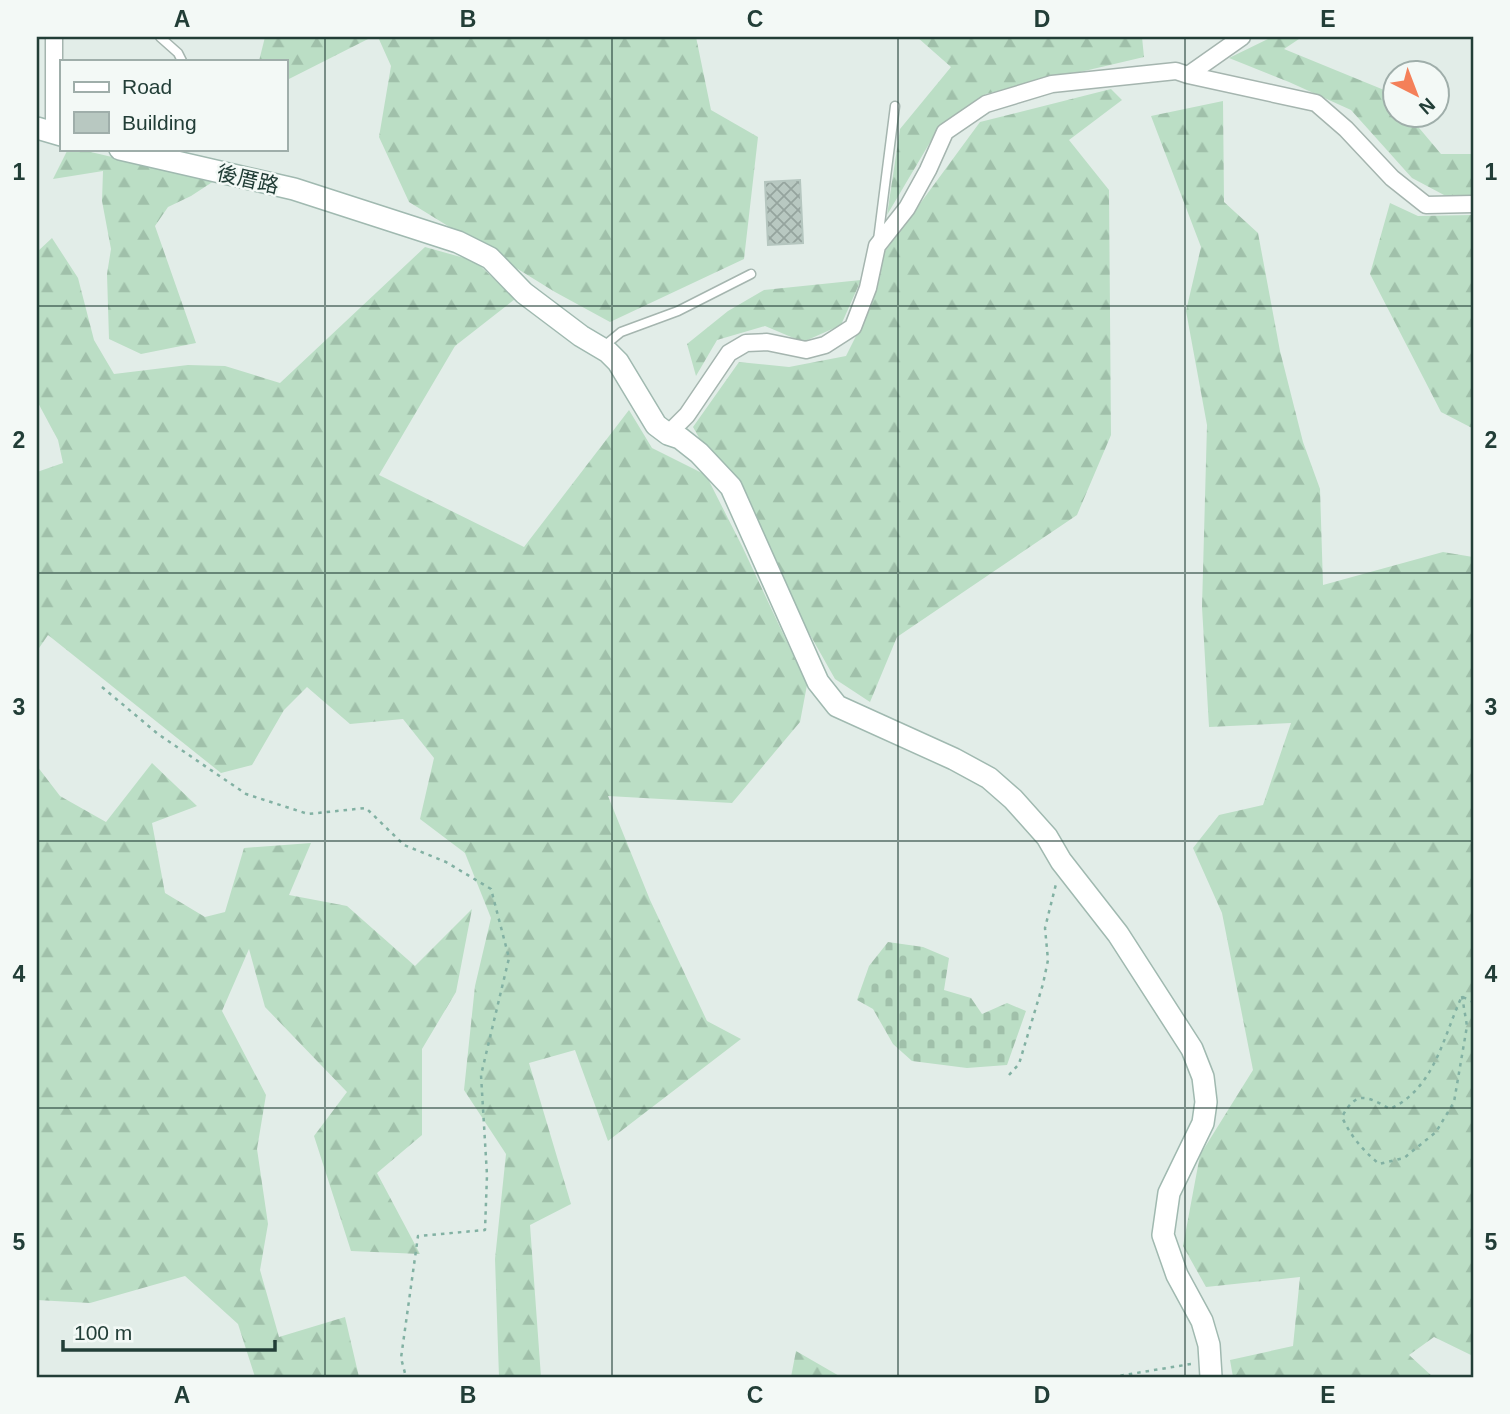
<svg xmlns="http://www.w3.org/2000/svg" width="1510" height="1414" font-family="Arial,'Noto Sans TC',sans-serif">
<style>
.forest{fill:url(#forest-firs)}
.cemetery{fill:url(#cemetery-stones)}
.building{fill:url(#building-cross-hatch);stroke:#b5c6bf;stroke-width:2}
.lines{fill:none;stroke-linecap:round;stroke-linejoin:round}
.lane-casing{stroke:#a5b5af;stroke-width:11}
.street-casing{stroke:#a5b5af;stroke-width:19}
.secondary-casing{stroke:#a0b9b0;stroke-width:24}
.path{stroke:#82b1a3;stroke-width:2.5;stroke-dasharray:3.5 5;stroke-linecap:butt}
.lane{stroke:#fff;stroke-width:8}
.street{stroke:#fff;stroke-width:16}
.secondary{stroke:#fff;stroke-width:21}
.grid{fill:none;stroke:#223e37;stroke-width:2;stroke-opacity:0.55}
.labels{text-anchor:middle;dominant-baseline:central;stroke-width:5;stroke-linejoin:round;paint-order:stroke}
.street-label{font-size:21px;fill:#223e37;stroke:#f3f9f6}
.neatline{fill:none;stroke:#223e37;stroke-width:2.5}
.grid-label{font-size:23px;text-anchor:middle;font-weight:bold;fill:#223e37}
</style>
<defs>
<pattern id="forest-firs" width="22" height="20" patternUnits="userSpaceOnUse" patternTransform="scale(1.75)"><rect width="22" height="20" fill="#bbdec5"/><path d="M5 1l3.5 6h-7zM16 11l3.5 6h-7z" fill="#a0c0aa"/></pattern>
<pattern id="cemetery-stones" width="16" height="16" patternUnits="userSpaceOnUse" patternTransform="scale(1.75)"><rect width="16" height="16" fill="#bbdec5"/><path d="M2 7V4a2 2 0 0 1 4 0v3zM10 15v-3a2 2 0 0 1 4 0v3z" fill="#a0c0aa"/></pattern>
<pattern id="building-cross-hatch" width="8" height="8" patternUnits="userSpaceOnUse" patternTransform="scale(1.75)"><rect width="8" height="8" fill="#b8c8c1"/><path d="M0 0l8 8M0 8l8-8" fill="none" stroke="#95a49e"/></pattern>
</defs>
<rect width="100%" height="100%" fill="#e2ede8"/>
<!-- forest -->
<path class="forest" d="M265,37H372L285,81V61H259Z
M378,37H696L711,110L758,137L744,259L610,322L555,292L409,202L379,137L391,66Z
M917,37H1142L1144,57L986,94L935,134L887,215L900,129L951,67Z
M1272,37H1302L1284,49L1389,92L1394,98V116H1409L1441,154H1473V196L1444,195L1412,178L1351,110L1289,82L1229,58Z
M1111,89L1122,100L1069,140L1109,190L1111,435L1077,515L897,637L870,702L835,679L693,427L739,362L789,367L846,356L867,314L883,254L980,122Z
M1223,101L1224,202L1258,233L1280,351L1303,442L1320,489L1323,585L1443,552L1473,557V1356L1434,1337L1409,1355L1433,1377H1233L1230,1360L1293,1346L1300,1277L1206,1287L1183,1246L1200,1155L1253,1070L1222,913L1193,848L1219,815L1263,805L1291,723L1209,727L1202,607L1207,425L1186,311L1201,247L1151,116Z
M68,149H78L214,181L191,196L168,207L155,226L196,343L141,354L109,339L107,274L111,249L102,201L103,171L53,179Z
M1390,203L1418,216L1473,215V553L1471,554L1472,428L1441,412L1370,274Z
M52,238L78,278L94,340L114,374L188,365L225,366L280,383L425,247L475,261L515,299L455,346L379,475L524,547L629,410L652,448L706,475L742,546L807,685L800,722L732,803L608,796L650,900L707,1021L741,1039L608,1141L575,1050L529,1063L571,1204L530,1225L541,1377H499L495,1259L506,1154L464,1090L475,986L491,918L465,853L420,819L434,758L403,719L350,724L307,687L284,710L252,765L221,773L48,635L37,651V472L63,463L58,440L37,401V252Z
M861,280L841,325L803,342L765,326L717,340L696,376L687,344L728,311L764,290Z
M152,763L197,806L152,823L165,893L205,917L225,912L244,848L311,843L289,895L347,906L415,966L472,909L456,992L422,1049V1135L377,1173L420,1254L351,1251L314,1136L347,1092L265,1007L249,949L222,1011L266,1095L257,1149L268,1224L260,1270L279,1337L345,1317L359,1377H255L238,1324L185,1276L90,1303L37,1300V766L60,796L106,822Z
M796,1351L841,1377H791Z"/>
<!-- cemetery -->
<path class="cemetery" d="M888,942L923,947L949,958L944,990L971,998L982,1014L1007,1003L1026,1011L1007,1065L967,1068L912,1061L893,1044L873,1009L857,1000L869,966Z"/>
<!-- building -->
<path class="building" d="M800,180L803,243L768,245L765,182Z"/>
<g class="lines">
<defs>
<path id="lane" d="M160,37L178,53L182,61
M878,240L895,106
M604,346L621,332L678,311L751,274"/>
<path id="street" d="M1188,75L1316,103L1346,129L1392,178L1426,205L1473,204
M54,133V37
M668,434L687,415L729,353L746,343L767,342L806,350L825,345L853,327L868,288L877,246L907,208L928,170L945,132L986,104L1052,84L1176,71L1188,75L1242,37"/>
<path id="secondary" d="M37,128L61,135
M120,149L294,189L458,242L490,258L524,293L581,336L608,352L618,362L656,425L668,434L680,438L699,453L731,487L818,682L837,706L954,759L989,778L1013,799L1047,837L1061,861L1118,934L1192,1049L1203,1077L1206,1102L1203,1123L1169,1193L1163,1235L1177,1275L1202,1321L1209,1345L1211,1377"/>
</defs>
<!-- lane casing -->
<use href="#lane" class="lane-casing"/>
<!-- street casing -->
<use href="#street" class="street-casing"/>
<!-- secondary casing -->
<use href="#secondary" class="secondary-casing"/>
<!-- path -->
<path class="path" d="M102,687L158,734L246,794L308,814L366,808L404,845L446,862L491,889L509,958L481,1075L487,1175L485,1230L418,1236L401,1358L406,1377
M1462,996L1467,1026L1454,1102L1436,1132L1404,1158L1379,1164C1363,1150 1351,1137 1342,1117C1356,1090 1367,1096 1390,1109C1435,1088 1443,1037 1462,996Z
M1463,997L1473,1002
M1009,1075L1019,1064L1043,984L1048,960L1045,928L1056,884
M1112,1377L1191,1364"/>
<!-- lane -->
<use href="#lane" class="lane"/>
<!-- street -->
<use href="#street" class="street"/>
<!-- secondary -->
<use href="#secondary" class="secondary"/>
</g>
<!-- grid -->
<path class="grid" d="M325,37V1377M612,37V1377M898,37V1377M1185,37V1377M37,306H1473M37,573H1473M37,841H1473M37,1108H1473"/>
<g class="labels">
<!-- street labels -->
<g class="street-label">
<text transform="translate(248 179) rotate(13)">後厝路</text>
</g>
</g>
<!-- border -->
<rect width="1510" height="1414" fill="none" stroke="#f3f9f6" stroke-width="77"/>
<!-- legend -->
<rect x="60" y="60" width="228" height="91" fill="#f3f9f6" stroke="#9faeaa" stroke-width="2"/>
<rect x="74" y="82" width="35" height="10" fill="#ffffff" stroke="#9faeaa" stroke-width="2"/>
<text x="122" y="94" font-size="21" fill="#223e37">Road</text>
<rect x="74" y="112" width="35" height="21" fill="#b8c8c1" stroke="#9faeaa" stroke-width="2"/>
<text x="122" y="130" font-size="21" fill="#223e37">Building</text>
<!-- north arrow -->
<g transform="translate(1416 94) rotate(138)"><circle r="33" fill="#f3f9f6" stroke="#9faeaa" stroke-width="2"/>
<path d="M0-5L12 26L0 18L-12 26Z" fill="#f48059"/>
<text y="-10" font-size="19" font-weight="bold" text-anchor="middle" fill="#223e37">N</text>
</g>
<!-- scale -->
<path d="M63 1340v10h212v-10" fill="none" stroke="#223e37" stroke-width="3.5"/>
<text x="74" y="1340" font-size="21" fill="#223e37" stroke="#f3f9f6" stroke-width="5" paint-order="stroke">100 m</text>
<rect x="38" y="38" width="1434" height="1338" class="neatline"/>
<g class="grid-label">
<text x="182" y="27">A</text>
<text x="468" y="27">B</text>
<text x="755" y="27">C</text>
<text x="1042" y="27">D</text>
<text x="1328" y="27">E</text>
<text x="19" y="180">1</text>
<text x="1491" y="180">1</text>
<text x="19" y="448">2</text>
<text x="1491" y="448">2</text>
<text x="19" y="715">3</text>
<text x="1491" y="715">3</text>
<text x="19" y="982">4</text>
<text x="1491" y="982">4</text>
<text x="19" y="1250">5</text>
<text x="1491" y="1250">5</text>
<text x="182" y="1403">A</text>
<text x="468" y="1403">B</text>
<text x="755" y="1403">C</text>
<text x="1042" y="1403">D</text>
<text x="1328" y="1403">E</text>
</g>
</svg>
